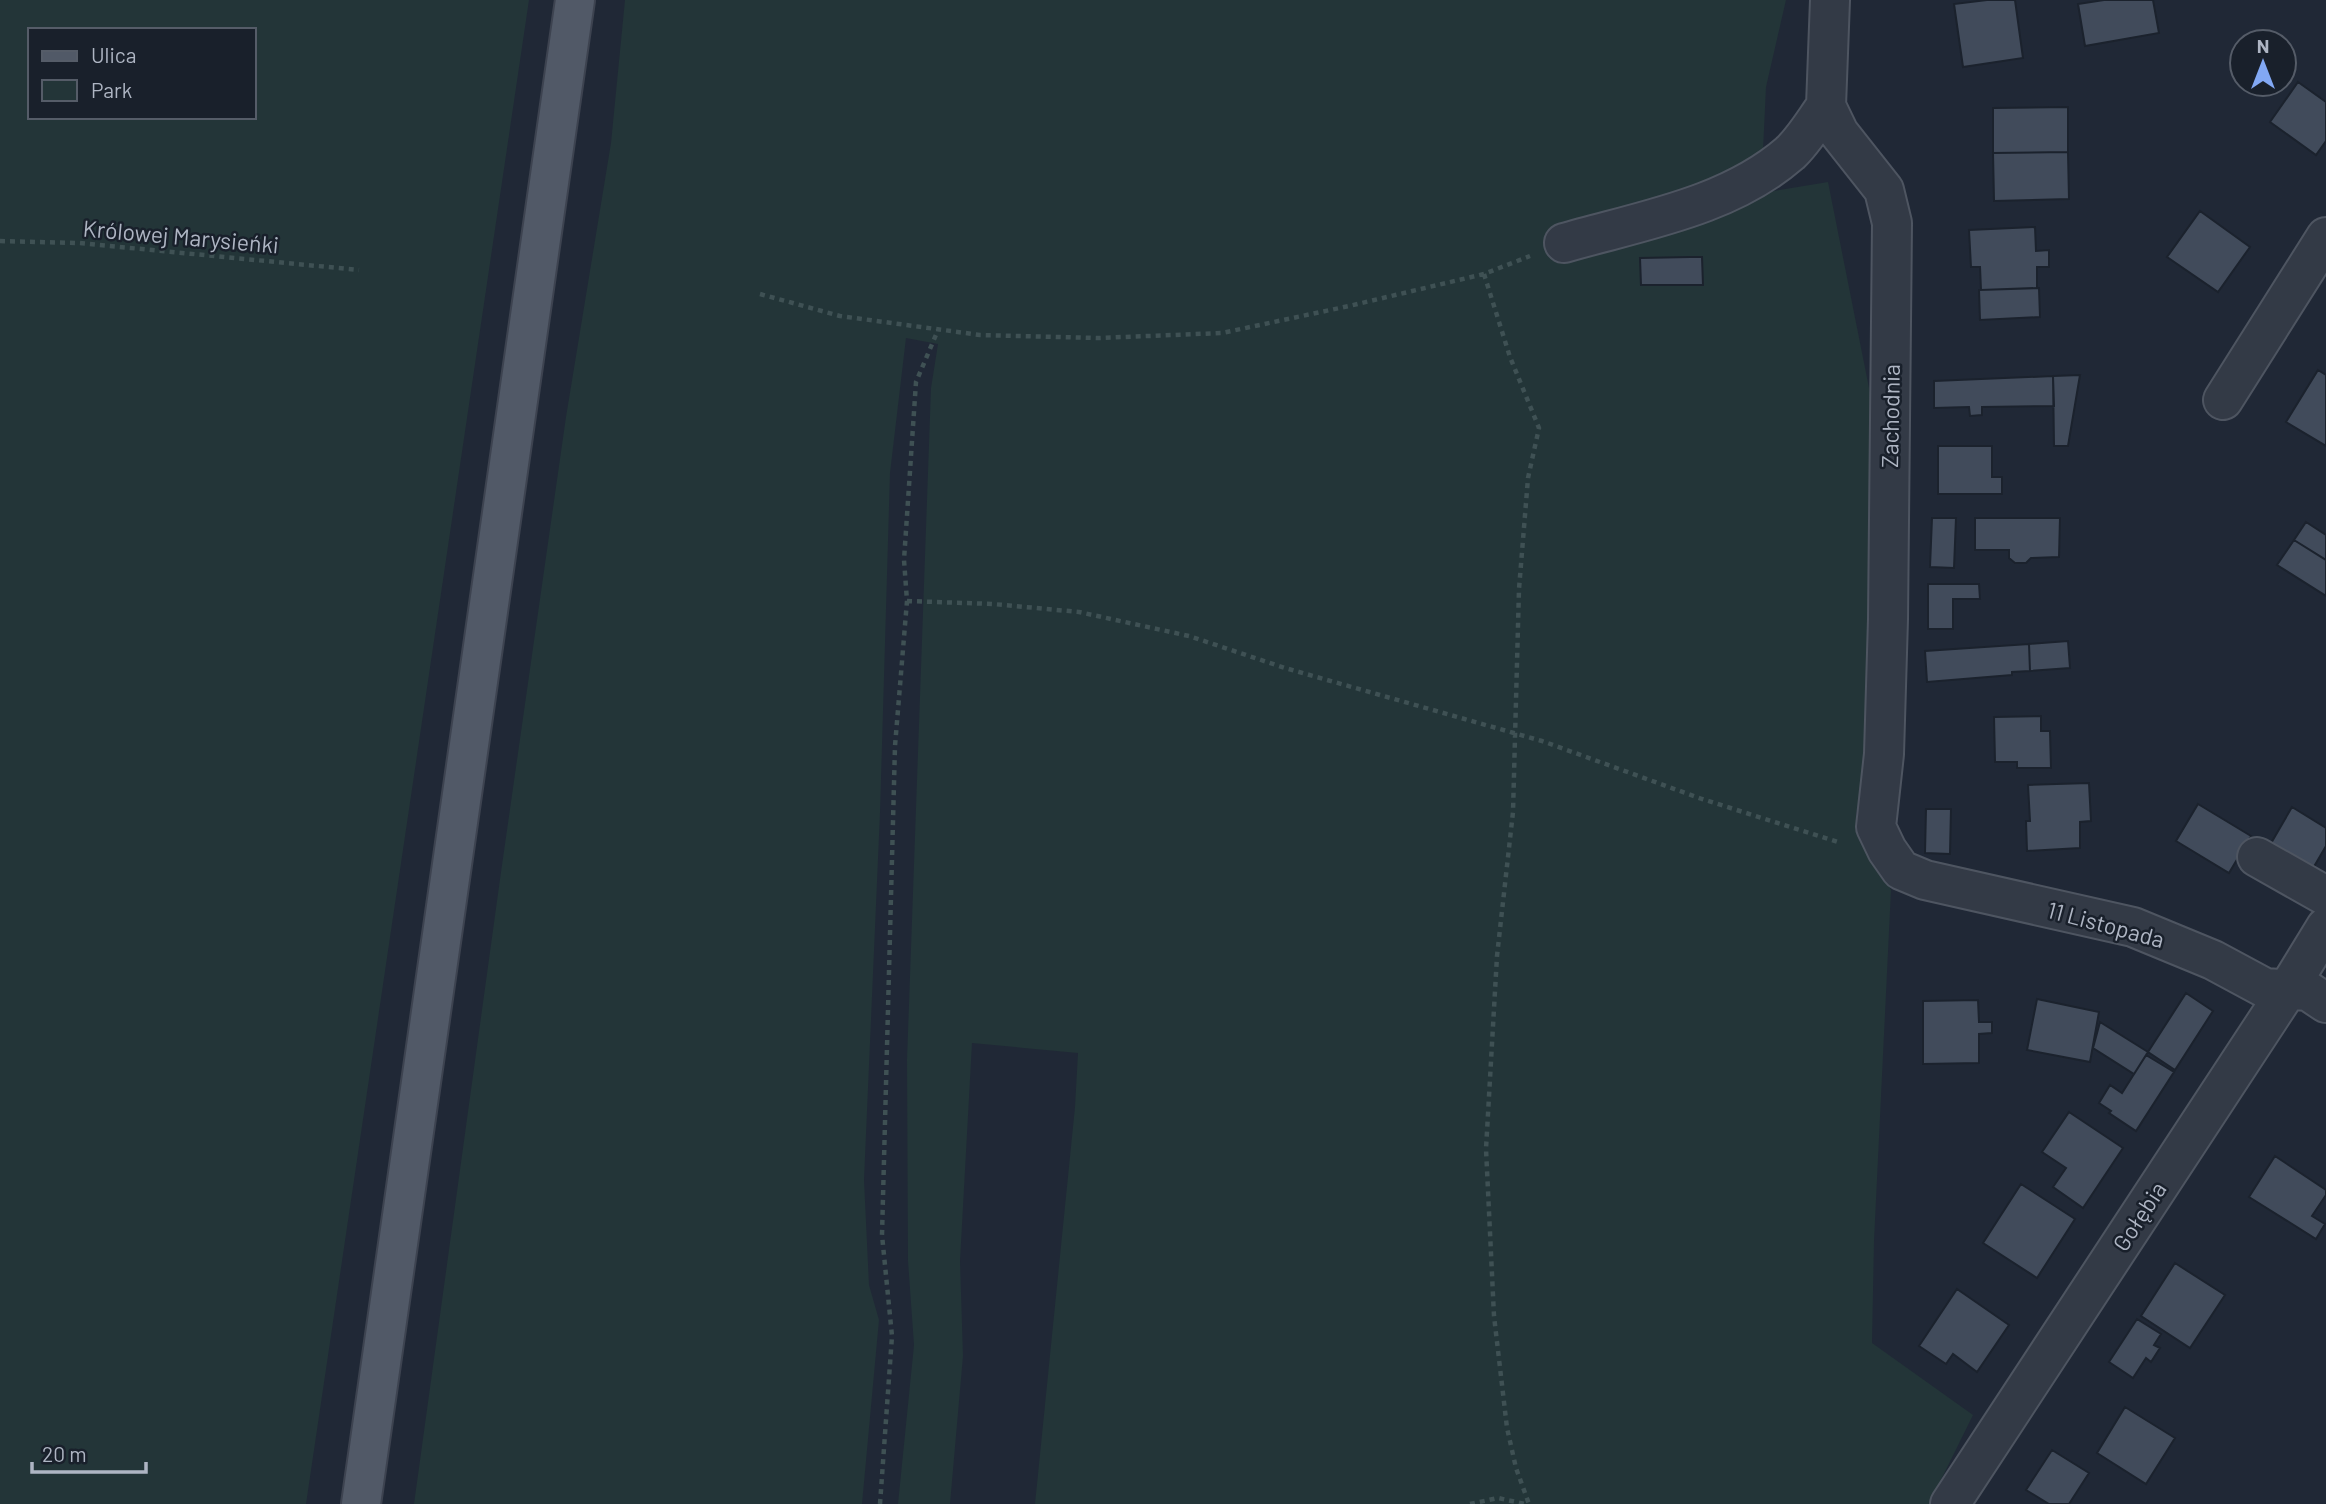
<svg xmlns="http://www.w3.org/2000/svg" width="2326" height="1504" font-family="Barlow,sans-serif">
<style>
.green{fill:#233538;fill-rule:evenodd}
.building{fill:#414b5b;stroke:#1b222d;stroke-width:2}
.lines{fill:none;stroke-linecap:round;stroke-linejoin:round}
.minor-casing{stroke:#4e5561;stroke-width:42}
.major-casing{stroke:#3d4350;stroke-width:42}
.path{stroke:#3f5154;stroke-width:4.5;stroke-dasharray:5 5;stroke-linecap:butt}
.minor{stroke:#333a46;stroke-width:38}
.major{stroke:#515967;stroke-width:38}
.labels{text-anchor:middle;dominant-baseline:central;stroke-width:5;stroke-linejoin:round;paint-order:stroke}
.street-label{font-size:23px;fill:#aeb5c3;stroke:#19202b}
</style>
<rect width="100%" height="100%" fill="#202836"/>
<!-- green -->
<path class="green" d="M0,0H529L306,1504H0ZM30,30H254V117H30Z
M625,0H1786L1766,87L1761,193L1828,182L1877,428L1871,734L1856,815L1891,890L1874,1241L1872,1343L1973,1415L1929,1504H1035L1075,1107L1078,1053L972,1043L960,1261L963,1356L950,1504H898L914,1345L908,1261L907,1060L931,388L938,344L906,338L890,473L880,813L864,1180L869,1285L879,1320L862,1504H414L501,872L566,417L611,143Z"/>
<!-- building -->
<path class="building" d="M1987,0H2015L2023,58L1963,67L1954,4Z
M2104,0H2153L2159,33L2085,46L2078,4Z
M2298,82L2326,102V141L2316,155L2270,122Z
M2068,107V152L1993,153V108Z
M2068,152L2069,199L1994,201L1993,153Z
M2200,211L2250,247L2218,292L2167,257Z
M2035,227L2036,251L2049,250V267H2037V288L1981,290L1980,267H1971L1969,230Z
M1690,257H1702L1703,285H1641L1640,258Z
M2039,288L2040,317L1980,320L1979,290Z
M2318,370L2326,375V446L2286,422Z
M2080,375L2068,446H2054L2053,376Z
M2053,376L2054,406L1982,407V415L1970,416L1969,407L1934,408V381Z
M1938,446H1992V477H2002V494H1938Z
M1932,518H1956L1954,568L1930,567Z
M1975,518H2060L2059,557L2031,558L2026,563H2015L2009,558V550H1975Z
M2306,522L2326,535V560L2294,540Z
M2294,540L2326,560V596L2277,565Z
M1928,584H1979L1980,599H1953V629H1928Z
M2068,641L2070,668L2030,671L2029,644Z
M2029,644L2030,671L2012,672V675L1927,682L1925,651Z
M2041,716V731H2050L2051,768H2017V762H1995L1994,717Z
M2089,783L2091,821L2080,822V848L2027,851L2026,821H2030L2028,785Z
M2198,804L2251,836L2229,873L2176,841Z
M2292,807L2326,828V846L2312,870L2270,845Z
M1926,809H1951L1950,854L1925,853Z
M2186,993L2213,1011L2175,1070L2148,1052Z
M2037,999L2099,1012L2090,1062L2027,1050Z
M1978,1000L1979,1022H1992V1033L1979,1034V1063L1923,1064V1001Z
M2100,1022L2148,1052L2134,1074L2093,1048Z
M2146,1055L2174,1072L2136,1131L2109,1113L2111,1111L2099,1103L2110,1085L2122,1093Z
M2069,1112L2123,1148L2083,1208L2053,1187L2066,1168L2042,1152Z
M2275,1156L2326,1190V1195L2312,1216L2325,1224L2316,1239L2249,1197Z
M2021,1184L2075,1219L2037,1278L1983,1243Z
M2175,1263L2225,1295L2190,1348L2141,1316Z
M1957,1289L2009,1325L1977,1372L1953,1354L1946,1364L1919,1346Z
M2137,1319L2161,1334L2154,1345L2160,1348L2151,1362L2146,1358L2133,1378L2109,1362Z
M2125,1407L2175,1438L2146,1484L2097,1453Z
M2052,1450L2089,1473L2069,1504H2049L2026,1490Z"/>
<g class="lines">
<defs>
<path id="minor" d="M1830,0L1826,106L1839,133L1884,190L1892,223L1888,619L1884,754L1876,827L1887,850L1901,870L1925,880L2133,927L2213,960L2265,988L2308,991L2326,1003
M1564,243C1640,221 1728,207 1790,153C1804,140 1815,121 1826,106
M2223,400L2326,237
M2257,857L2326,896
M1950,1504L2288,989L2326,927"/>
<path id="major" d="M361,1504L575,0"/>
</defs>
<!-- minor casing -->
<use href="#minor" class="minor-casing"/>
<!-- major casing -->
<use href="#major" class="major-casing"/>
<!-- path -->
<path class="path" d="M0,241L79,243L359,270
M1484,274L1510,357L1539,428L1528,478L1519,589L1513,812L1497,956L1486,1149L1494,1316L1507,1428L1516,1468L1529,1504
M760,294L840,316L980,335L1099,338L1222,333L1349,306L1484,274L1530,256
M907,601L993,604L1079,612L1189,636L1285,668L1542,741L1702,799L1841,843
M880,1504L892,1336L882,1235L895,746L907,601L904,560L916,382L938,330
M1470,1504L1498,1498L1525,1504"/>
<!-- minor -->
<use href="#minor" class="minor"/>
<!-- major -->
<use href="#major" class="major"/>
</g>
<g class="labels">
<!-- street labels -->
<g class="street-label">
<text transform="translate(181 236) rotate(5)">Królowej Marysieńki</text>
<text transform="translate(1890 416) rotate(-89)">Zachodnia</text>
<text transform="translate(2106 924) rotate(15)">11 Listopada</text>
<text transform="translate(2139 1216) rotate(-57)">Gołębia</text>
</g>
</g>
<!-- legend -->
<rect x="28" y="28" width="228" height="91" fill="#19202b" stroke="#555c68" stroke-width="2"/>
<rect x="42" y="51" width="35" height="10" fill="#515967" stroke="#555c68" stroke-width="2"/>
<text x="91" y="63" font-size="21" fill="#aeb5c3">Ulica</text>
<rect x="42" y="80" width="35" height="21" fill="#233538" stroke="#555c68" stroke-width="2"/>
<text x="91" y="98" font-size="21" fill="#aeb5c3">Park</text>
<!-- north arrow -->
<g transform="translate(2263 63)"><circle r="33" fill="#19202b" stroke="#555c68" stroke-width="2"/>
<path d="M0-5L12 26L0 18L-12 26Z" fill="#82a8f4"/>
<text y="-10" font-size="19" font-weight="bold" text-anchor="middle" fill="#aeb5c3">N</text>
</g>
<!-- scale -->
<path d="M32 1462v10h114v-10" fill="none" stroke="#aeb5c3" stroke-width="3.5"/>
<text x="42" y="1462" font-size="21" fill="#aeb5c3" stroke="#19202b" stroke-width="5" paint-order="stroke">20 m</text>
</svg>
